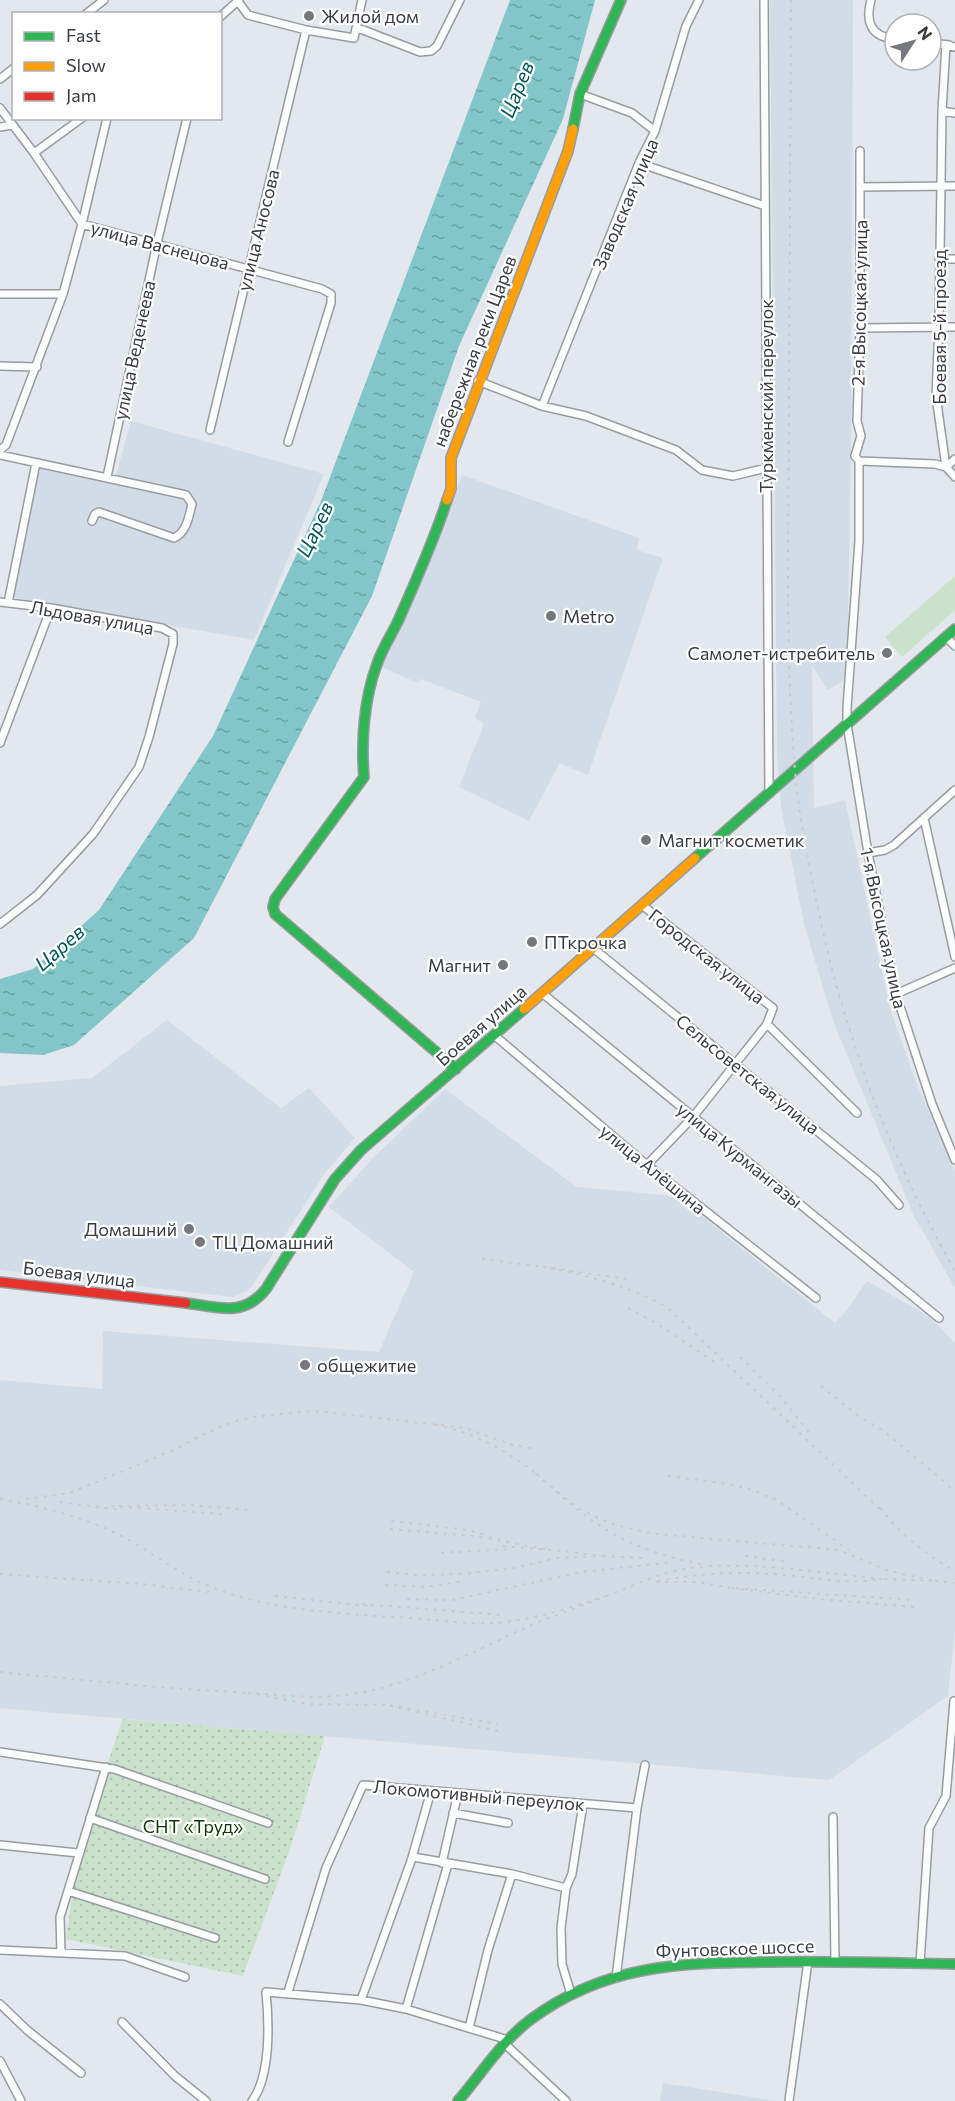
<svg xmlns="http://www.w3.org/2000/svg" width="955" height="2101" font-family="Commissioner,sans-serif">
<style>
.built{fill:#d2dce7}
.grass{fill:url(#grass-dots)}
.park{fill:#cae2cb}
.water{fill:url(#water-ripples)}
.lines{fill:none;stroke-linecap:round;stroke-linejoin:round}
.street-casing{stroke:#989ca0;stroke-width:10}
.fast-casing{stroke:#989ca0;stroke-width:12}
.slow-casing{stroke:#989ca0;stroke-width:12}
.jam-casing{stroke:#989ca0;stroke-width:12}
.street{stroke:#fbfcfc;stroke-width:7}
.fast{stroke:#30b455;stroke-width:9}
.slow{stroke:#ff9f0a;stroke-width:9}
.jam{stroke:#e5322d;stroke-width:9}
.rail{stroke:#c8cacc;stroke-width:2;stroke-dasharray:3 6;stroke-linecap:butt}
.poi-dot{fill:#74787d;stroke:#fff;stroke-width:2}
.labels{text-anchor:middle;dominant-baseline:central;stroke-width:4.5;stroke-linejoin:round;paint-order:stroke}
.poi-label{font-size:18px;fill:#383c40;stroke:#fff;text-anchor:start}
.street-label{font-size:18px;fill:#383c40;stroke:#fff}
.park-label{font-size:18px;fill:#0b3903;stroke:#fff}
.water-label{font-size:20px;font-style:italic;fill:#005659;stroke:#fff}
</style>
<defs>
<pattern id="grass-dots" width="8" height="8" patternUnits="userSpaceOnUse" patternTransform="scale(1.5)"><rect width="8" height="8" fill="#cae2cb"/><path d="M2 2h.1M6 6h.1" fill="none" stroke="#aec3af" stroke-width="1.8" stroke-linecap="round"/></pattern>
<pattern id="water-ripples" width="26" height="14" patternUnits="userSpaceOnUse" patternTransform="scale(1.5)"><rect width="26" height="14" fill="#82c6c9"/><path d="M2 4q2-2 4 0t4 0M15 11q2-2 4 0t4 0" fill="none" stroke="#6ba2a5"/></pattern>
</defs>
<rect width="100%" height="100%" fill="#e2e8ed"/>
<!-- built -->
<path class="built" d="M770,0H853L851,453L847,661L846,678L828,690L812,666L814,808L845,800L890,1009L916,1082L955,1172V1288L914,1216L833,1021L804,924L781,807L777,754Z
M131,421L324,474L254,640L13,598L39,458L116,475Z
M462,475L639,538L637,550L663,558L588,775L560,763L529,821L459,787L484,724L475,718L481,702L421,679L418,683L381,667L423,579Z
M167,1020L281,1108L309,1088L355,1138L325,1173L250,1289L233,1297L0,1270V1086L92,1078Z
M445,1089L577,1187L665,1195L683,1201L835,1323L846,1311L867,1281L930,1317L955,1343V1631L948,1696L829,1780L0,1708V1380L102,1389L103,1331L379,1352L414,1272L329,1207L372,1159Z
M663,2083L776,2101H660Z"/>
<!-- grass -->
<path class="grass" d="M123,1719L325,1736L290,1849L243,1976L66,1939L72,1896L71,1889L107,1765Z"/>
<!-- park -->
<path class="park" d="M955,576V610L902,657L885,637Z"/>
<!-- water -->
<path class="water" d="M510,0H595L563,119L459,346L372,596L194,938L74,1045L43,1055L0,1053V979L33,969L99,910L213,736L321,501Z"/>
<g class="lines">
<defs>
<path id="street" d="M237,0L248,15L306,30L354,38L362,0
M764,0L769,792
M871,0C865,22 871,37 895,39
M86,14L104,0
M220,17L239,0
M358,28L420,52L431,51L437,46L460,0
M931,43L949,45
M0,79L14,68
M580,94L632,113L655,131
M0,108L34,153L82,224L322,289L331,294V303L288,442
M942,111L955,113
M0,127L12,125
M860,151V328L857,421L861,436L855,456L859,461L935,464L946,467L955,477
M34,153L82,118
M639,163L765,206
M860,187L955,186
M939,259H955
M0,294H63
M860,328L955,327
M0,366L37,367
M478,381L542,406L586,416L676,450L702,470L733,476L767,468
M542,406L639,163L655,131L686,26L699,0
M210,430L306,30
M0,450L6,445L63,294L82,224L107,118
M0,455L186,495L192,504C189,516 187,532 174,538L99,512L95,514L92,521
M859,461V541L847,708V724L868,853L896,994L932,1104L955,1160
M946,467L936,396L939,326L942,111L946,45L955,47
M946,467L955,459
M107,477L157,243L187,118
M0,602L51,608L162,628L173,634V644L149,737L139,767L93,834L37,895L0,924
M8,603L36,463
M946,637L955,646
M0,743L51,608
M924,818L955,957
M868,853L885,850L894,845L955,790
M642,905L773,1008L767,1024L857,1113
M593,948L877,1180L899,1205
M542,993L939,1318
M896,994L955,968
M494,1035L647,1165L816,1298
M647,1165L693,1117L767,1024
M0,1752L114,1769L268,1823
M453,1813L508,1823
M833,1817L835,1961
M90,1818L265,1879
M0,1845L78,1853
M413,1857L512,1874L566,1888
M442,1863L458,1793
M68,1891L215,1938
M0,1950L125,1956L185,1977
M61,1953L60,1917L106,1767
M920,1963L929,1828L946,1796L954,1701
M616,1978L637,1808L645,1765
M288,1992L326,1868L363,1785L637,1808
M571,1994L562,1964L561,1928L566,1888L572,1874L583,1804
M361,2000L411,1861L431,1791
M0,2004L27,2030L81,2073
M406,2009L448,1864
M122,2022L175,2076L206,2101
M469,2028L488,1950L512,1874
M505,2044L566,2101
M0,2061L21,2101
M252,2101C271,2076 269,2022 266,1992L361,2000L406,2009L508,2040
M789,2101L808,1961"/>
<path id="fast" d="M573,129L580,94L621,0
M447,500C434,541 416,580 399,619C392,634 382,649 377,664C364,699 361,741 364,777L275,899L273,907L275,914L456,1069
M695,858L955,629
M186,1303C218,1307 243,1318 266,1289L335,1179L361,1150L524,1009
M458,2101C481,2074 502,2041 530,2020C605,1964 680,1963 769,1962C831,1961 893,1963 955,1964"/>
<path id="slow" d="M447,500L451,489V458L568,151L573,129
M524,1009L695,858"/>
<path id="jam" d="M0,1282L186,1303"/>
</defs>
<!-- street casing -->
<use href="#street" class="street-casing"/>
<!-- fast casing -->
<use href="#fast" class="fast-casing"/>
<!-- slow casing -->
<use href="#slow" class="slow-casing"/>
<!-- jam casing -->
<use href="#jam" class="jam-casing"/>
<!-- street -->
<use href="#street" class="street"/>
<!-- fast -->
<use href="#fast" class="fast"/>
<!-- slow -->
<use href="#slow" class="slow"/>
<!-- jam -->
<use href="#jam" class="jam"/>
<!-- rail -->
<path class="rail" d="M791,0L788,595C789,660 790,726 797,791C801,825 808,860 815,894C841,1027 888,1153 955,1271
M482,1259L544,1267
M627,1279L544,1267C588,1276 629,1285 668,1308L884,1513
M628,1308L654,1322L716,1363
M740,1357L781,1397L810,1434
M821,1386L860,1417L884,1431L955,1491
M531,1448L513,1445L465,1428L431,1424C470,1431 503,1448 534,1472
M668,1476L729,1484L753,1490L778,1501L849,1550
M0,1499C44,1507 86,1517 125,1538C152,1552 176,1572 204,1584C270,1612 339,1613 409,1618C441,1620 473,1626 505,1622C539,1618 573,1607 606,1596C581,1607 554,1615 529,1626C470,1653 410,1687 345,1695C313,1699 281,1695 249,1693L308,1704L387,1705
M26,1499L70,1493L171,1451L206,1433L235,1421L253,1417L313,1411L431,1424
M60,1502L120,1510
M880,1508C900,1533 927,1556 955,1571
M222,1514L112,1506L191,1505L252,1510
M390,1529L475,1536L512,1543L468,1530L391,1521
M503,1546L551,1550L512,1543
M441,1553L510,1549
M603,1556L643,1558
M745,1556L789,1562
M701,1564C624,1549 591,1524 534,1472C549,1484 563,1498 579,1508C603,1523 629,1529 656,1534L839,1550L889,1571L935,1581L882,1579
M387,1572L417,1575L464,1574L514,1568L557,1558L603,1556L551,1550
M0,1574L141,1584L209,1592
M935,1581L955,1583
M385,1585L426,1587L464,1581
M275,1596L368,1606
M606,1596C626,1589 646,1579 666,1573C726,1556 820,1573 882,1579C849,1585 819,1578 786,1575C741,1571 698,1573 654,1582H698L731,1588
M407,1599L453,1600L581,1572L674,1562
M362,1604L503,1615
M914,1607L819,1599L731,1588L915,1600
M0,1672L156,1687L249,1693
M498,1731L387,1705L498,1724"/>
</g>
<!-- markers -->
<g class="poi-dot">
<circle cx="309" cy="16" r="6"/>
<circle cx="551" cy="616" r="6"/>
<circle cx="887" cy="653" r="6"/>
<circle cx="646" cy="840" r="6"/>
<circle cx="532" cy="942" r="6"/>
<circle cx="503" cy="965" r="6"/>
<circle cx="189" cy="1229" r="6"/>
<circle cx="200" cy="1242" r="6"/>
<circle cx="305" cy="1365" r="6"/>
</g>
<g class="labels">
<!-- poi labels -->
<g class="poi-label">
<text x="321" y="16">Жилой дом</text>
<text x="563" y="616">Metro</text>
<text x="875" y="653" text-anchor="end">Самолет-истребитель</text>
<text x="658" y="840">Магнит косметик</text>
<text x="544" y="942">ПТкрочка</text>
<text x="491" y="965" text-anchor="end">Магнит</text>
<text x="177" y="1229" text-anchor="end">Домашний</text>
<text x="212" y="1242">ТЦ Домашний</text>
<text x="317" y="1365">общежитие</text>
</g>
<!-- street labels -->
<g class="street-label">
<text transform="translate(625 204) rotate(-67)">Заводская улица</text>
<text transform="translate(258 230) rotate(-76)">улица Аносова</text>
<text transform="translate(160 245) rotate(15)">улица Васнецова</text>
<text transform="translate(859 303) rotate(-89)">2-я Высоцкая улица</text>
<text transform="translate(939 327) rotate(-90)">Боевая 5-й проезд</text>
<text transform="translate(134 350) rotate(-78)">улица Веденеева</text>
<text transform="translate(474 351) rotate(-69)">набережная реки Царев</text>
<text transform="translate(766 396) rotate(-90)">Туркменский переулок</text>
<text transform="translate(92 617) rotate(10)">Льдовая улица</text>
<text transform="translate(884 928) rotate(78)">1-я Высоцкая улица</text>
<text transform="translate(707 956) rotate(38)">Городская улица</text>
<text transform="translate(481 1025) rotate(-41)">Боевая улица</text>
<text transform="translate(748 1074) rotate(39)">Сельсоветская улица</text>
<text transform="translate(740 1155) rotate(39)">улица Курмангазы</text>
<text transform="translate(653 1169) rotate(39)">улица Алёшина</text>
<text transform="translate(79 1274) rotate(7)">Боевая улица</text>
<text transform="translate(479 1795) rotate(5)">Локомотивный переулок</text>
<text transform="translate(735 1948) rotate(-2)">Фунтовское шоссе</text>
</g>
<!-- park labels -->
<g class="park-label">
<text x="193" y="1826">СНТ «Труд»</text>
</g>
<!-- water labels -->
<g class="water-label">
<text transform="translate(516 89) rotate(-68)">Царев</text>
<text transform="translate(314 529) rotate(-64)">Царев</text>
<text transform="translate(59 947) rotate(-41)">Царев</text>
</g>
</g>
<!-- legend -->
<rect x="12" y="12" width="210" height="108" fill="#ffffff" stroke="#afb1b3" stroke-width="1.5"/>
<rect x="24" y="32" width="30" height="9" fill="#30b455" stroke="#afb1b3" stroke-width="1.5"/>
<text x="66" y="42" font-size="18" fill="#383c40">Fast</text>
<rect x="24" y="62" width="30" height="9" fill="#ff9f0a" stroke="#afb1b3" stroke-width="1.5"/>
<text x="66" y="72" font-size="18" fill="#383c40">Slow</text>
<rect x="24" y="92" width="30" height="9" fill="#e5322d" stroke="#afb1b3" stroke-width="1.5"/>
<text x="66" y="102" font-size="18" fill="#383c40">Jam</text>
<!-- north arrow -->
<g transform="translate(913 42) rotate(54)"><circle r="28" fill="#ffffff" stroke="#afb1b3" stroke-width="1.5"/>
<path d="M0-4.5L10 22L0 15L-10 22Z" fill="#74787d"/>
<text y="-9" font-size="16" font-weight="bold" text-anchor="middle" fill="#383c40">N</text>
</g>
</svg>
